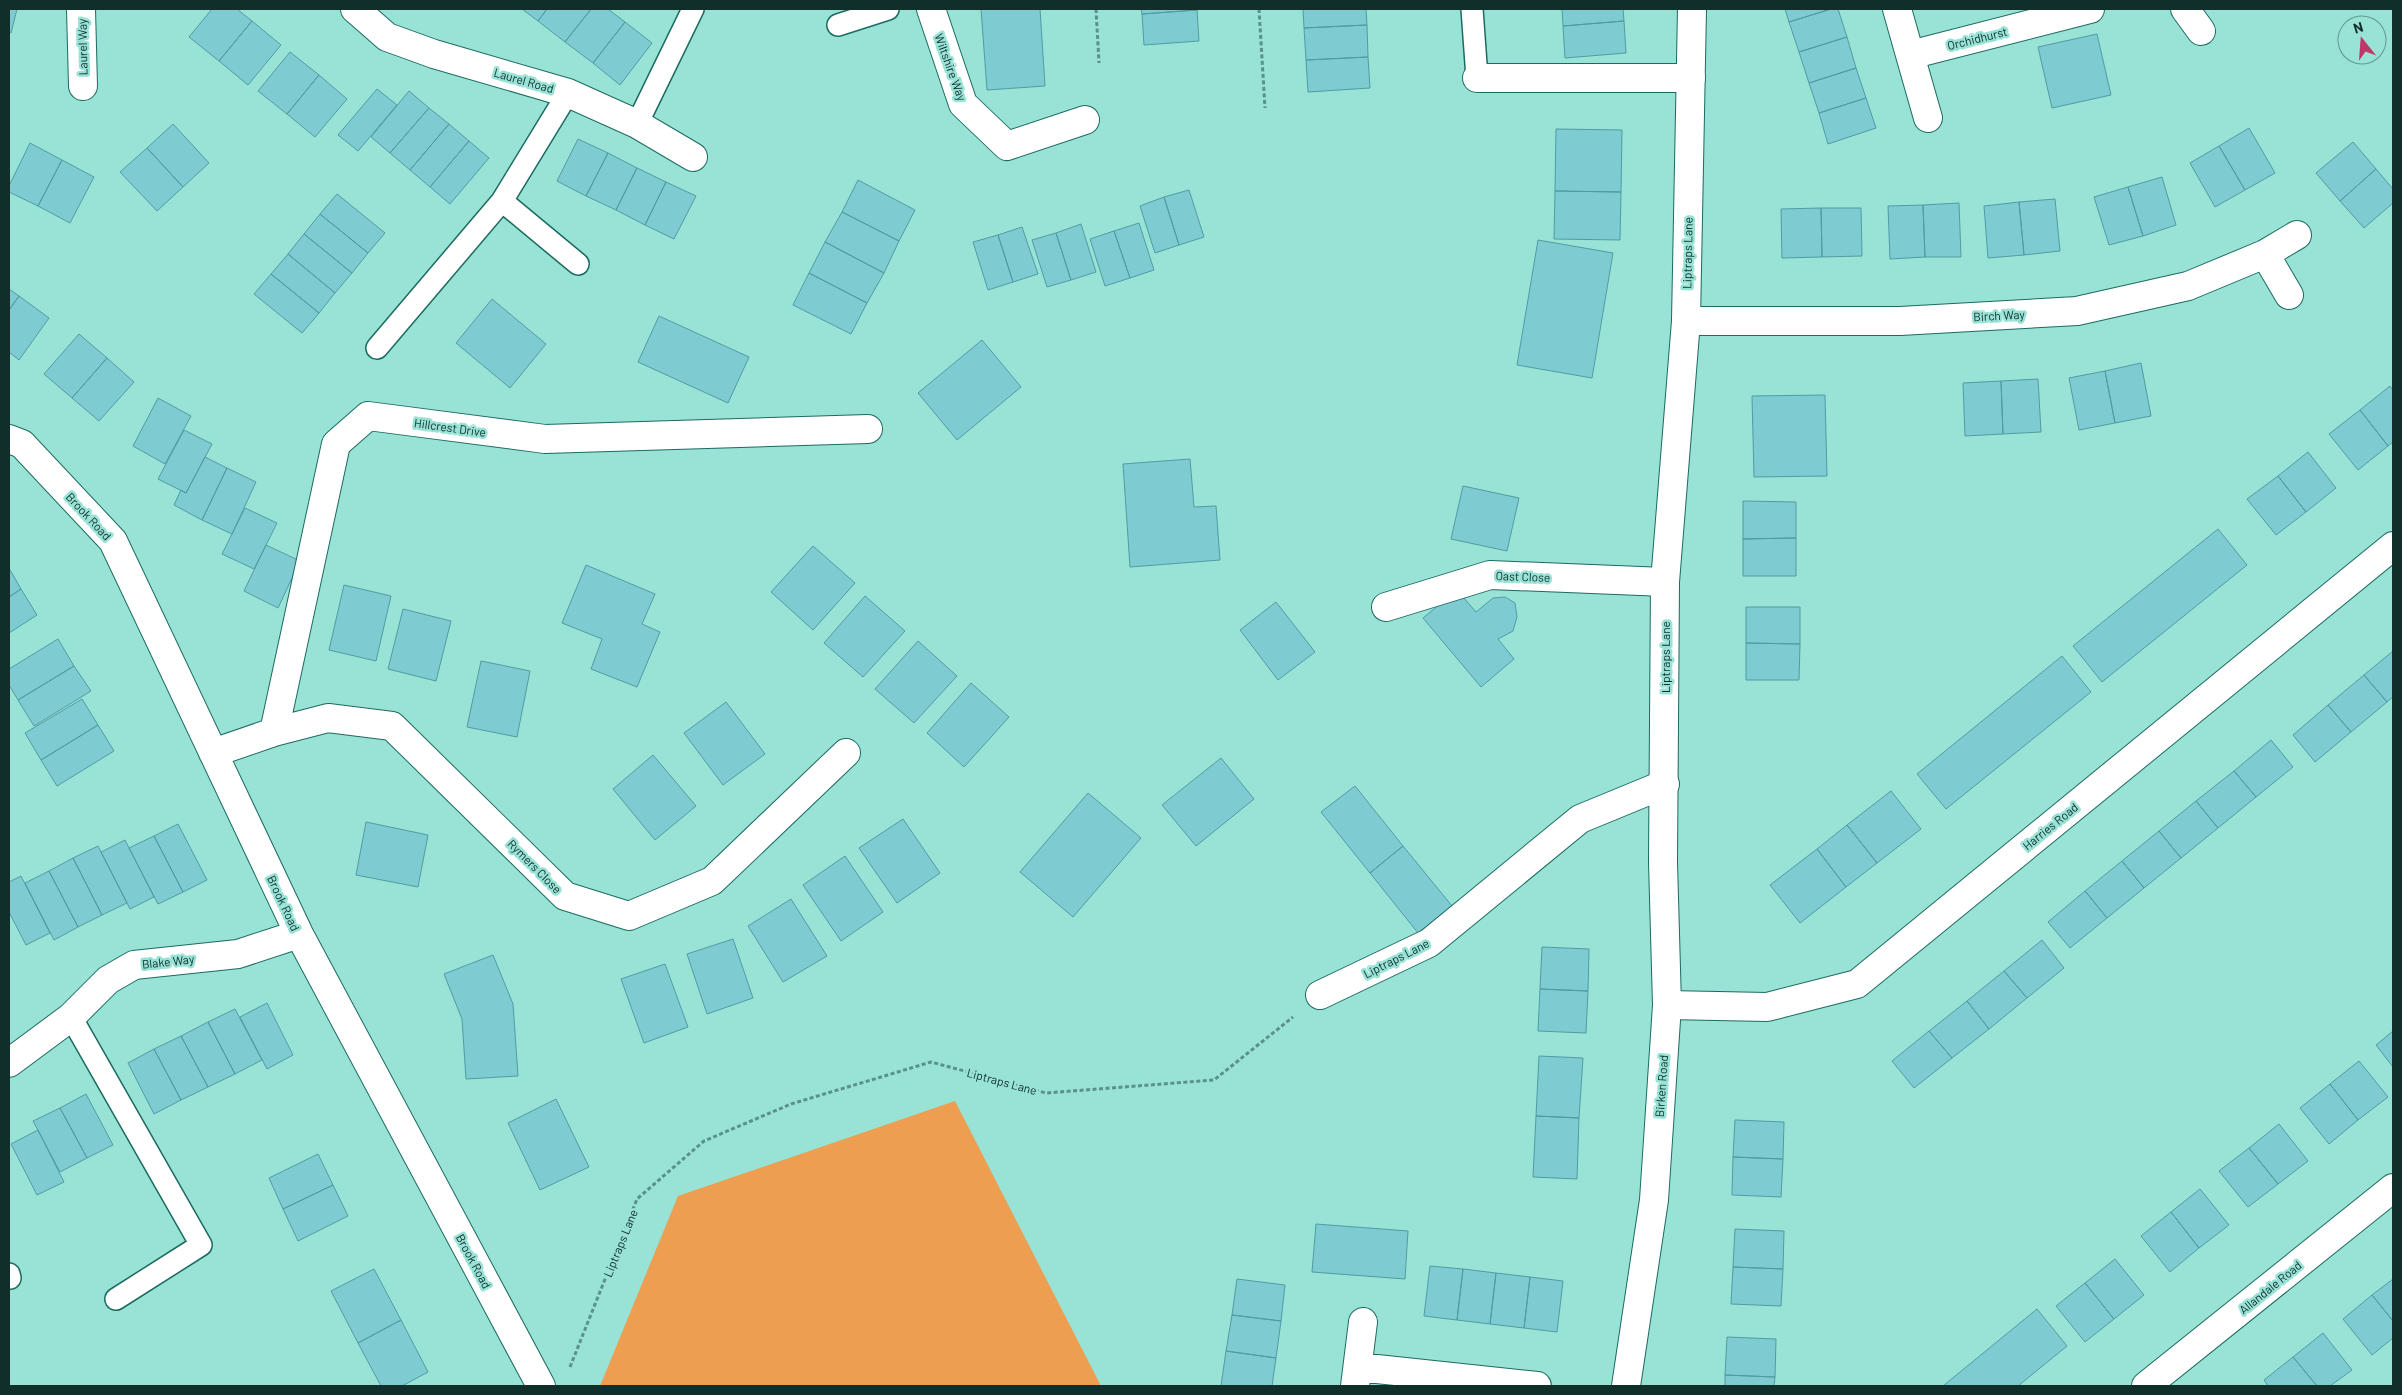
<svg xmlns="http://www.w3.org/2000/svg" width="2402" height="1395" font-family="Barlow,sans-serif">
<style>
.green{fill:#ed9e51}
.building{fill:#7fcbd2;stroke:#509ca3}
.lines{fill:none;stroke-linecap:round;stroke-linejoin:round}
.lane-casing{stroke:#1c6b61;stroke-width:24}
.street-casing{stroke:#1c6b61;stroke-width:30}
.secondary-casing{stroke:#1c6b61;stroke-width:30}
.path{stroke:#5a9188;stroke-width:3;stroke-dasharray:4 2.5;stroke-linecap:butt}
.lane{stroke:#fff;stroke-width:21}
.street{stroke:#fff;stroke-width:28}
.secondary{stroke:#fff;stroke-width:28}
.labels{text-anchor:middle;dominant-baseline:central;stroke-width:5;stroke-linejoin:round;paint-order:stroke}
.street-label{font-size:12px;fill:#102f2b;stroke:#98e2d6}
</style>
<rect width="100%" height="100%" fill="#98e2d6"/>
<!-- green -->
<path class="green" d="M955,1101L1101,1386H600L678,1196Z"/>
<!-- building -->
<path class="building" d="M9,9H17L11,33L9,32Z
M212,9H237L252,21L219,61L189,37Z
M522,9H547L538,21Z
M547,9H591L565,42L538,21Z
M591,9H608L625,22L593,63L565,42Z
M981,9H1040L1045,86L987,90Z
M1141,9H1197V10L1142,14Z
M1303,9H1366L1367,25L1304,28Z
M1562,9H1623L1624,21L1563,26Z
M1785,9H1831L1789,22Z
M1831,9H1838L1847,37L1799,52L1789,22Z
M1197,10L1199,41L1144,45L1142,14Z
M252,21L281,45L248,85L219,61Z
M1624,21L1626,53L1565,58L1563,26Z
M625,22L652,43L620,85L593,63Z
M1367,25L1368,57L1306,60L1304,28Z
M2097,34L2111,95L2052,108L2038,47Z
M1847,37L1856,68L1809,83L1799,52Z
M290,52L319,75L287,114L258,91Z
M1368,57L1370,88L1308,92L1306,60Z
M1856,68L1866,98L1819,113L1809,83Z
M319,75L347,99L315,137L287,114Z
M377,89L397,105L358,151L338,135Z
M409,91L429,108L390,153L371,137Z
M1866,98L1876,128L1828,144L1819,113Z
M429,108L449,124L410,170L390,153Z
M173,124L209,163L183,187L147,148Z
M449,124L469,141L430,187L410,170Z
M2249,128L2275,173L2245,190L2219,146Z
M1556,129L1622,130L1621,192L1555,191Z
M578,139L608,153L586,196L557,181Z
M469,141L489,158L450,204L430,187Z
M2353,142L2376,169L2340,201L2316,173Z
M30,143L62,160L38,206L9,192V186Z
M2219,146L2245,190L2215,207L2190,163Z
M147,148L183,187L157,211L120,172Z
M608,153L637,168L616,210L586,196Z
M62,160L94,177L70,223L38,206Z
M637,168L666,182L645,225L616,210Z
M2376,169L2393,189V203L2364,228L2340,201Z
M2162,177L2176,225L2143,236L2128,187Z
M858,180L915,210L899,241L842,212Z
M666,182L696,196L674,239L645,225Z
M2128,187L2143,236L2109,245L2094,197Z
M1189,190L1204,237L1179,245L1164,197Z
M1555,191L1621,192L1620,240L1554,239Z
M337,194L385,233L368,253L320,214Z
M1164,197L1179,245L1155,253L1140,206Z
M2055,199L2060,251L2024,255L2019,202Z
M2019,202L2024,255L1988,258L1984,206Z
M1959,203L1961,257H1925L1923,205Z
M1923,205L1925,257L1890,259L1888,206Z
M1821,208L1822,257L1782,258L1781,209Z
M1821,208H1861L1862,256L1822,257Z
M842,212L899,241L884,273L825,242Z
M320,214L368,253L352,273L304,234Z
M1139,223L1154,270L1130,278L1114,231Z
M1081,224L1096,272L1071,280L1056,233Z
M1022,227L1038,274L1013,282L998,235Z
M1114,231L1130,278L1105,286L1090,239Z
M1056,233L1071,280L1047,287L1032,240Z
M304,234L352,273L335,293L288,254Z
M998,235L1013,282L988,290L973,242Z
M1538,240L1613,253L1592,378L1517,365Z
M825,242L884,273L867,303L809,273Z
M288,254L335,293L319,313L271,274Z
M809,273L867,303L851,334L793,305Z
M271,274L319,313L302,333L254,294Z
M9,289L19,296L9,310Z
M19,296L49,318L19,360L9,352V310Z
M492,299L546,344L510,388L456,343Z
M659,316L749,357L728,403L638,362Z
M79,334L107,358L72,398L44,374Z
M982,340L1021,387L957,440L918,393Z
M107,358L134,382L99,421L72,398Z
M2141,363L2151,416L2115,423L2105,371Z
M2105,371L2115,423L2079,430L2069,378Z
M2038,379L2041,432L2003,434L2001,381Z
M2001,381L2003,434L1965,436L1963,383Z
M2390,386L2393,390V442L2388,446L2360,410Z
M1825,395L1827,476L1754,477L1752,396Z
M158,398L191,416L165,464L133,446Z
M2360,410L2388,446L2358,470L2329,434Z
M184,430L212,444L186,493L158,479Z
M2308,452L2336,488L2306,512L2278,476Z
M205,457L227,468L202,520L174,505L181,490L186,493Z
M1190,459L1194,507L1216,506L1220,560L1130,567L1123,464Z
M227,468L256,482L232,534L202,520Z
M2278,476L2306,512L2276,535L2247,499Z
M1463,486L1519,498L1507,551L1451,539Z
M1743,501L1796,502V538L1743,539Z
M245,508L277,523L254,569L222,554Z
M2218,529L2247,565L2102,682L2073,646Z
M1796,538V576H1743V539Z
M266,545L300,561L278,608L244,591Z
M813,546L855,583L813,630L771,592Z
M586,565L655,594L642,624L660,632L637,687L591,669L602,639L562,623Z
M9,568L21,589L9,597Z
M344,585L391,596L376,661L329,650Z
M21,589L37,615L9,633V597Z
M1457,590L1476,612L1493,598L1505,597L1515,603L1517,617L1513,631L1498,639L1514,659L1481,687L1423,618Z
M865,596L905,631L863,677L824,643Z
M1276,602L1315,652L1278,680L1240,630Z
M1746,607H1800V644L1746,643Z
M403,609L451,621L436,681L388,669Z
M58,639L74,666L18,700L9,685V669Z
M918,641L957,676L914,723L875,689Z
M1746,643L1800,644L1799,680H1746Z
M2393,651V697L2387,702L2364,675Z
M2062,656L2091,692L1946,809L1917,774Z
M481,661L530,671L517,737L467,727Z
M74,666L91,691L34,726L18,700Z
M2364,675L2387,702L2351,732L2328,705Z
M971,683L1009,717L964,767L927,733Z
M82,699L98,725L41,760L25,733Z
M726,702L765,754L723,785L684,733Z
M2328,705L2351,732L2315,762L2293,735Z
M98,725L114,751L57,786L41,760Z
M2271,740L2293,767L2256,797L2234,771Z
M653,755L696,806L655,840L613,789Z
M1221,758L1254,799L1196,846L1162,805Z
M2234,771L2256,797L2218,828L2196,801Z
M1355,786L1403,846L1370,873L1321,812Z
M1891,791L1921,829L1877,863L1847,825Z
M1088,793L1141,838L1073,917L1020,872Z
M2196,801L2218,828L2181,858L2159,831Z
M903,819L940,873L897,903L859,848Z
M366,822L428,835L418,887L356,875Z
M178,824L207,880L183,892L154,836Z
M1847,825L1877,863L1846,887L1817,849Z
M2159,831L2181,858L2144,888L2122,861Z
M154,836L183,892L158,904L129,848Z
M125,840L154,897L130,909L101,852Z
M98,846L127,903L102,915L73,858Z
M1403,846L1452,906L1418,933L1370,873Z
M1817,849L1846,887L1800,923L1770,885Z
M845,856L883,912L841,941L803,885Z
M73,858L102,915L78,927L49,871Z
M2122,861L2144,888L2107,918L2085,891Z
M49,871L78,927L54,940L25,883Z
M21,876L50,933L26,945L9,912V882Z
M2085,891L2107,918L2070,948L2048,922Z
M791,899L827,956L783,982L748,926Z
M733,939L753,998L707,1014L687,954Z
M2042,940L2064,968L2027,998L2004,971Z
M1542,947L1589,949L1588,991L1540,989Z
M493,955L513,1004L518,1076L466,1079L462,1019L444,974Z
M665,964L688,1027L644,1043L621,979Z
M2004,971L2027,998L1989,1029L1967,1001Z
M1540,989L1588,991L1586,1033L1538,1031Z
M1967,1001L1989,1029L1952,1058L1929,1031Z
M267,1003L293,1055L267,1069L240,1017Z
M235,1009L262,1060L235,1074L208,1022Z
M208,1022L235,1074L208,1087L181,1036Z
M1929,1031L1952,1058L1914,1088L1892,1061Z
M2393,1031V1067L2376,1045Z
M181,1036L208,1087L181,1100L154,1049Z
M154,1049L181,1100L154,1114L128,1063Z
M1539,1056L1583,1058L1579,1118L1536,1116Z
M2359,1061L2388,1097L2358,1120L2330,1084Z
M2330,1084L2358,1120L2329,1144L2300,1108Z
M86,1094L113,1145L87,1158L60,1108Z
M556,1099L589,1167L540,1190L508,1123Z
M60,1108L87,1158L60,1172L33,1121Z
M1536,1116L1579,1118L1577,1179L1533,1177Z
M1735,1120L1784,1122L1783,1159L1733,1157Z
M2279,1124L2308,1161L2278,1184L2249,1148Z
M38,1130L64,1182L37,1195L11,1144Z
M2249,1148L2278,1184L2248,1207L2219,1171Z
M318,1154L333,1185L283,1209L269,1178Z
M1733,1157L1783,1159L1781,1197L1732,1195Z
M333,1185L348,1216L298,1241L283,1209Z
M2200,1189L2229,1225L2199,1248L2171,1212Z
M2171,1212L2199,1248L2170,1272L2141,1236Z
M1316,1224L1408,1231L1405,1279L1312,1272Z
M1735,1229L1784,1231L1783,1269L1733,1267Z
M2115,1259L2144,1295L2114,1319L2085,1283Z
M1430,1266L1463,1269L1457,1320L1424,1316Z
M1733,1267L1783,1269L1781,1306L1731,1304Z
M374,1269L401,1320L358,1343L331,1291Z
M1463,1269L1496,1273L1490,1324L1457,1320Z
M1496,1273L1530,1277L1524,1328L1490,1324Z
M1530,1277L1563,1281L1557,1332L1524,1328Z
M1237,1279L1285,1285L1281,1321L1232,1315Z
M2393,1279V1321L2372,1295Z
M2085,1283L2114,1319L2085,1342L2056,1306Z
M2372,1295L2393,1321V1338L2372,1355L2343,1319Z
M2037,1309L2067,1346L2018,1386H1943Z
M1232,1315L1281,1321L1276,1358L1226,1351Z
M401,1320L428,1372L402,1386H381L358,1343Z
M2323,1333L2352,1370L2330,1386H2317L2293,1357Z
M1727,1337L1776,1339L1775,1377L1725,1375Z
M1226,1351L1276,1358L1272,1386H1221Z
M2293,1357L2317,1386H2268L2264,1380Z
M1725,1375L1775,1377L1774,1386H1725Z"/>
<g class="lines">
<defs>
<path id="lane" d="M1472,9L1477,78
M838,25L888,9
M637,124L693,9
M502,201L578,264
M377,348L502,201L568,93
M71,1017L201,1245L116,1299
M9,1274L10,1278"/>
<path id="street" d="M81,9L83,86
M355,9L387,37L434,54L568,93L637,124L693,157
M931,9L963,104L1007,146L1085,120
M1897,9L1910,55L2090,9
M2185,9L2201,31
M1910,55L1928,118
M1477,78H1691
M2265,254L2289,295
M1686,321H1900L2077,311L2188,286L2265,254L2297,235
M9,439L22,444L113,541L299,934L541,1386
M1386,607L1490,575L1665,582
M274,732L336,444L368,416L545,439L868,429
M213,753L274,732L328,718L392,726L565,896L629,916L712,881L846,753
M1320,995L1429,943L1580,819L1665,784
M1667,1005L1767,1007L1857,984L2393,546
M9,1063L71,1017L108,980L134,965L238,954L299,934
M1358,1367L1537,1386
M1355,1386L1363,1322
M2146,1386L2393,1188"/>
<path id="secondary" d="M1626,1386L1654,1200L1667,1005L1663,862L1665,582L1686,321L1692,9"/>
</defs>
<!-- lane casing -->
<use href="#lane" class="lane-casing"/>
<!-- street casing -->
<use href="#street" class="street-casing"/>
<!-- secondary casing -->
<use href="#secondary" class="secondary-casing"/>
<!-- path -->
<path class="path" d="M1096,9L1099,63
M1259,9L1265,108
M570,1367L637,1199L704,1141L791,1104L931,1062L1046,1093L1214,1080L1293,1017"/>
<!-- lane -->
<use href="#lane" class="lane"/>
<!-- street -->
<use href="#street" class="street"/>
<!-- secondary -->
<use href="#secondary" class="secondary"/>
</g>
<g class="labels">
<!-- street labels -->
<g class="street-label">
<text transform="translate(1977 38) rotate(-14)">Orchidhurst</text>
<text transform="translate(82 47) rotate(-91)">Laurel Way</text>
<text transform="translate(951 67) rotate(70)">Wiltshire Way</text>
<text transform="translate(524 80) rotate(16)">Laurel Road</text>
<text transform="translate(1687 253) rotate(-89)">Liptraps Lane</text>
<text transform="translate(1999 315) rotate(-3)">Birch Way</text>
<text transform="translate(450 427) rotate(8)">Hillcrest Drive</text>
<text transform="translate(89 516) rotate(47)">Brook Road</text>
<text transform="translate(1523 576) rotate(2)">Oast Close</text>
<text transform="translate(1665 657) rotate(-90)">Liptraps Lane</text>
<text transform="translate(2050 826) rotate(-39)">Harries Road</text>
<text transform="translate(535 866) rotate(45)">Rymers Close</text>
<text transform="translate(284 903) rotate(65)">Brook Road</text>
<text transform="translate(1396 958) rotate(-27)">Liptraps Lane</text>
<text transform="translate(168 961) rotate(-6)">Blake Way</text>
<text transform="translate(1002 1081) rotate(15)">Liptraps Lane</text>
<text transform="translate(1661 1086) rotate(-86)">Birken Road</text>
<text transform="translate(620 1243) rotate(-68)">Liptraps Lane</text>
<text transform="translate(474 1261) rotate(62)">Brook Road</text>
<text transform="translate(2270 1287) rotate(-39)">Allandale Road</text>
</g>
</g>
<!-- border -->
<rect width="2402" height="1395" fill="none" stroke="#102f2b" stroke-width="20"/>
<!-- north arrow -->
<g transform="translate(2362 40) rotate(343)"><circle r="24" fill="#98e2d6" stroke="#629a92"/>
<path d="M0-4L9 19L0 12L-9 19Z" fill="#c13568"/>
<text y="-8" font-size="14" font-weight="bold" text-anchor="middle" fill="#102f2b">N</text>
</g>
</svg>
